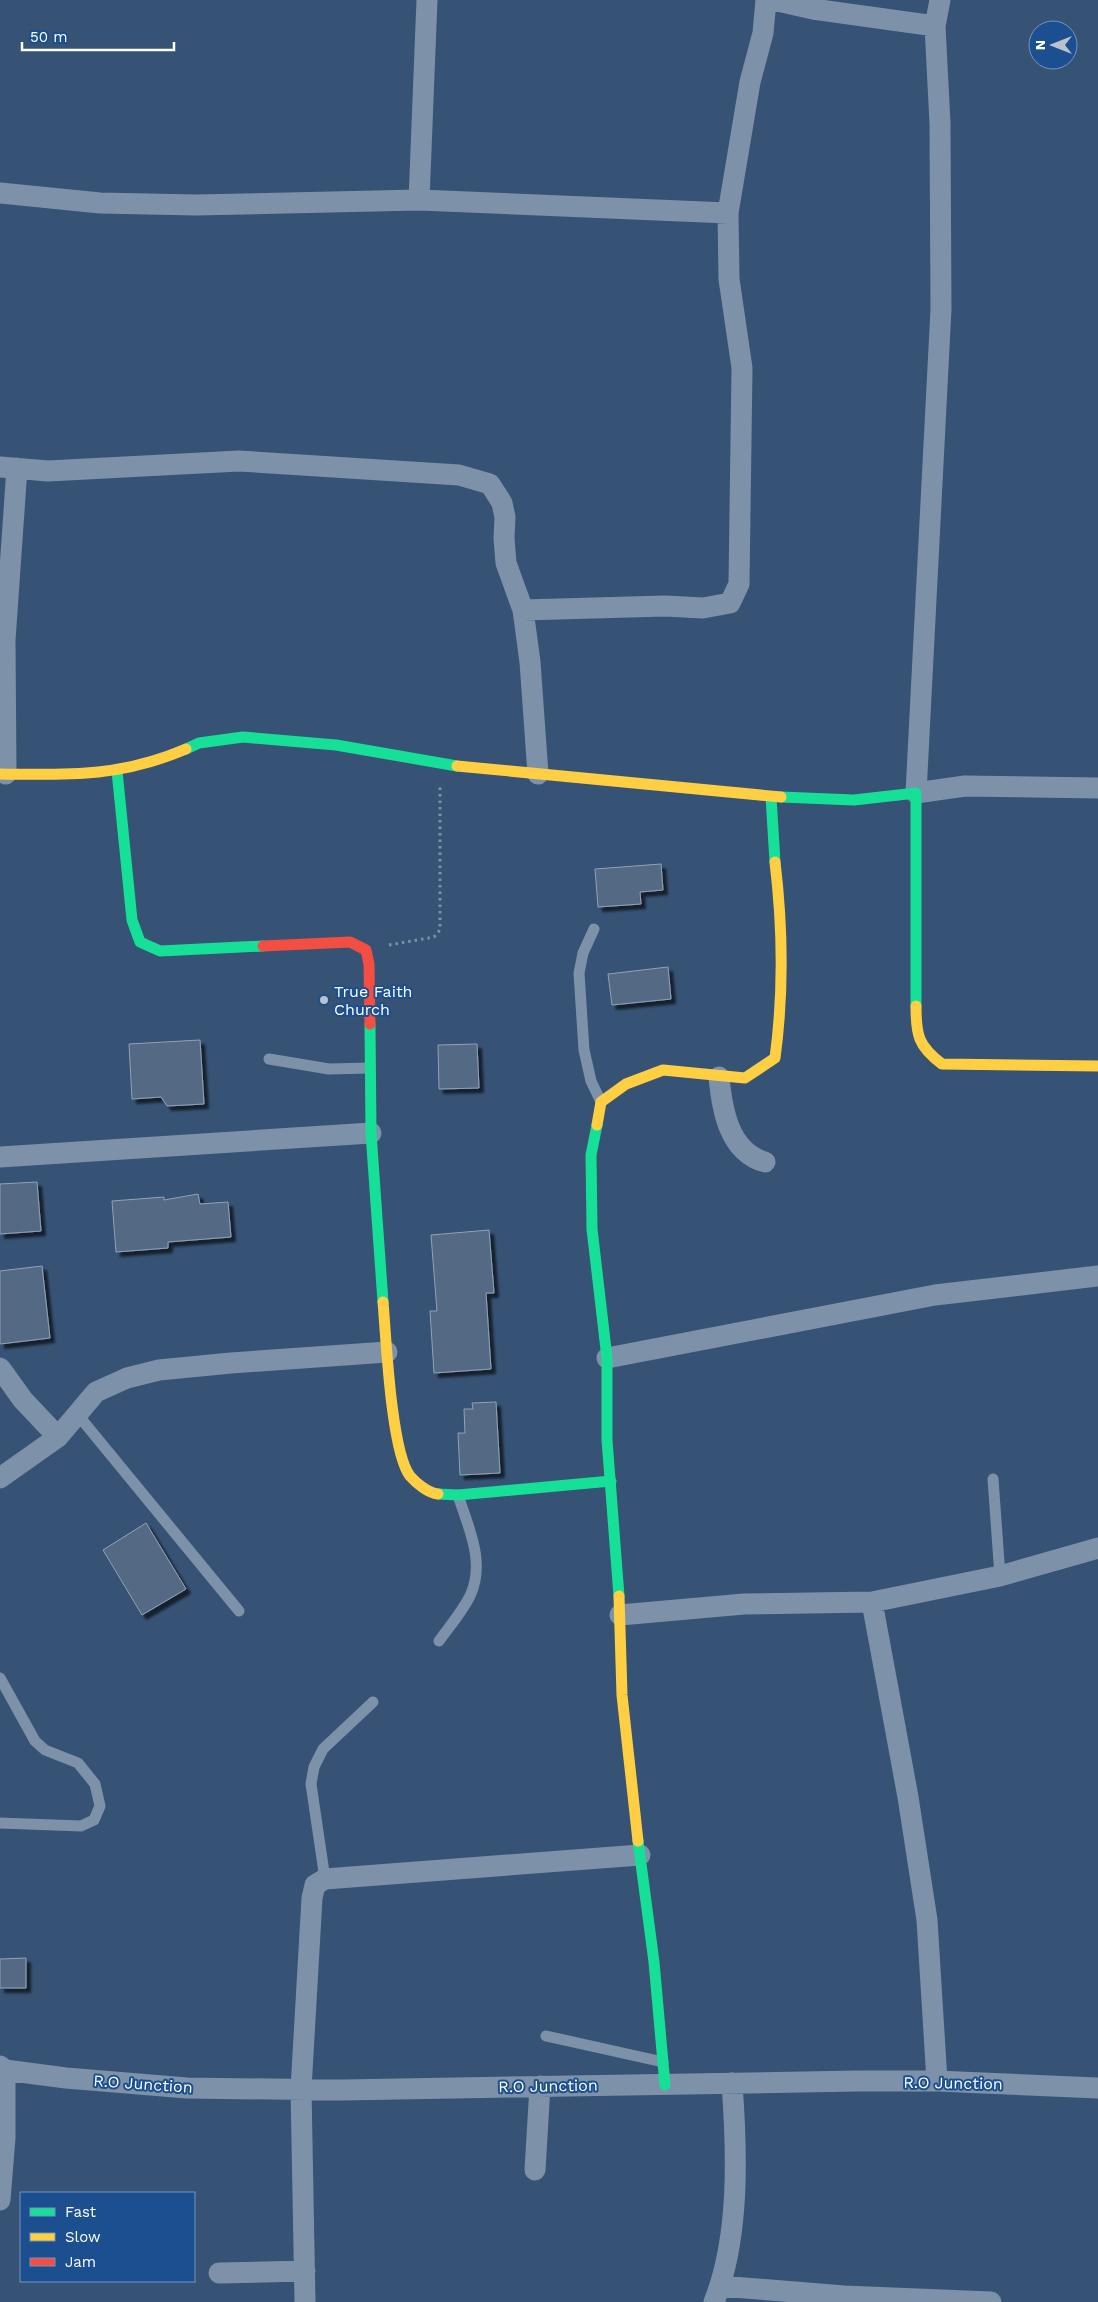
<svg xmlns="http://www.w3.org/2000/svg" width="1098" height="2302" font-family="'Work Sans',sans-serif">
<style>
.building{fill:#526984;stroke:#92a2b6;filter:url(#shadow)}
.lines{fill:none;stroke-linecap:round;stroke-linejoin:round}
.path{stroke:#7d92a8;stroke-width:3;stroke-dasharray:2.5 4;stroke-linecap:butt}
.lane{stroke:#7d92a8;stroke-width:11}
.street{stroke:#7d92a8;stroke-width:21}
.fast{stroke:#16e098;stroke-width:11}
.slow{stroke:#ffcf43;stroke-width:11}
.jam{stroke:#f24e42;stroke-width:11}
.poi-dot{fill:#b9c2ce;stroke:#1b4f8f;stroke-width:2}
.labels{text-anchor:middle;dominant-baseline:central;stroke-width:4;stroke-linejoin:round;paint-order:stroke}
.poi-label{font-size:16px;fill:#fff;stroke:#1b4f8f;text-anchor:start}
.street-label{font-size:16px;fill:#fff;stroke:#1b4f8f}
</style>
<defs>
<filter id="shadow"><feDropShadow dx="4.5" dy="4.5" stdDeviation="1" flood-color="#0009"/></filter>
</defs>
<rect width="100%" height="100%" fill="#365274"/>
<!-- building -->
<path class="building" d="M661,864L663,890L640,892L641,904L598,907L595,869Z
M668,967L671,999L612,1005L608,974Z
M200,1040L204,1104L167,1106L161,1097L132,1099L129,1044Z
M477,1044L479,1088L439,1089L438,1045Z
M37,1182L41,1231L0,1234V1184Z
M198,1194L200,1204L228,1202L231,1237L168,1242V1248L116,1252L112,1201L164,1197V1200Z
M489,1230L494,1293H486L491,1369L434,1373L430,1311H437L431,1235Z
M42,1266L50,1338L0,1344V1271Z
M496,1402L500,1473L460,1475L458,1433H465L464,1409H473L472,1403Z
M146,1523L186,1589L142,1615L103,1550Z
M26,1958V1988H0V1959Z"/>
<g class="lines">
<!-- path -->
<path class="path" d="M389,945L434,937L440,930V787"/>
<!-- lane -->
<path class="lane" d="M594,929L583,953L579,973L584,1050L591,1081L601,1102
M269,1059L329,1069L369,1068
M78,1415L239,1611
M993,1479L1000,1576
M439,1641C449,1627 462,1612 470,1596C486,1562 468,1527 458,1495
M0,1678L35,1741L45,1750L78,1763L95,1784L100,1806L94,1820L81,1826L0,1823
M325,1879L311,1784L314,1767L323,1749L373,1702
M546,2036L663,2062"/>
<!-- street -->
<path class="street" d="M773,0L813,9L935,26
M940,0L935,26L940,123L941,309L916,793L965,786L1098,788
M0,193L100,203L196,205L419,200L728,213
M419,200L427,0
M0,467L48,471L239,461L459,475L490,484L502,503L505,517L504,538L506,563L523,610L530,662L538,774
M523,610L665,606L703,608L730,603L739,584L742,368L729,279L728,213L750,82L763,33L766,0
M6,774L5,640L17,468
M719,1077C722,1110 729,1152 765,1162
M0,1157L371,1133
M607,1358L935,1295L1098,1276
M0,1368L23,1400L58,1437
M0,1478L58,1437L96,1392L127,1378L159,1370L231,1363L387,1352
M872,1602L908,1797L927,1920L937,2081
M620,1615L744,1604L872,1602L1000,1576L1098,1548
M0,2066L5,2070L66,2078L187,2088L343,2090L858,2081H937L1098,2088
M535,2170L540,2086
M0,2200L5,2138V2070
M219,2273L305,2271
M720,2286L844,2296L991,2302
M305,2302L301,2089L312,1898L315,1885L325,1879L640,1855
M714,2302C740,2237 737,2152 732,2083"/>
<!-- fast -->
<path class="fast" d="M186,749L199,743L243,737L336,745L457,766
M117,771L132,920L140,942L160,951L263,946
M771,797L775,862
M781,797L854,800L916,793V1006
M370,1024L371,1133L383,1302
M597,1125L591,1155L592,1229L607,1358V1440L619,1596
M438,1494L458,1495L611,1481
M638,1841L654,1962L665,2085"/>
<!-- slow -->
<path class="slow" d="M457,766L781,797
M0,774C70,775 120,777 186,749
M916,1006C916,1035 918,1046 942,1064L1098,1066
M597,1125L601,1102L626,1084L663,1070L745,1078L775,1058C784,991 783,929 775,862
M383,1302C386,1336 391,1452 410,1476C416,1483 428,1493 438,1494
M619,1596L622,1695L638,1841"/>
<!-- jam -->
<path class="jam" d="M263,946L350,942L366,950L369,964L370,1024"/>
</g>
<!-- markers -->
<circle class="poi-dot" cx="324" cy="1000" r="5"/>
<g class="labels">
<!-- poi labels -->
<g class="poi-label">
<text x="334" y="991">True Faith<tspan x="334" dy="18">Church</tspan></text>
</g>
<!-- street labels -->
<g class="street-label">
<text transform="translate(953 2083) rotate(1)">R.O Junction</text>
<text transform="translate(143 2084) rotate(4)">R.O Junction</text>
<text transform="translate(548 2086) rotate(-1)">R.O Junction</text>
</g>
</g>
<!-- legend -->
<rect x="20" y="2192" width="175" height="90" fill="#1b4f8f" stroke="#7695bc"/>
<rect x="30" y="2208" width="25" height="8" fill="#16e098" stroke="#7695bc"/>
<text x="65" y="2217" font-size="15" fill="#ffffff">Fast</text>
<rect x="30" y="2233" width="25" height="8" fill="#ffcf43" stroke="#7695bc"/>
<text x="65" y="2242" font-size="15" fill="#ffffff">Slow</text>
<rect x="30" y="2258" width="25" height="8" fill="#f24e42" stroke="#7695bc"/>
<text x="65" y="2267" font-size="15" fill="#ffffff">Jam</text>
<!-- north arrow -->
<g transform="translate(1053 45) rotate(270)"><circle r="24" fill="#1b4f8f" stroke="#7695bc"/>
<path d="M0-4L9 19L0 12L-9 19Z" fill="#b9c2ce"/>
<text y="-8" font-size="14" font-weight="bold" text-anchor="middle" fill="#ffffff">N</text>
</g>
<!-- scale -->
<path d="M22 42v8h152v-8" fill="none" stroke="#ffffff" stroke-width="2.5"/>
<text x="30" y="42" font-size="15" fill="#ffffff" stroke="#1b4f8f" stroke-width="4" paint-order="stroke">50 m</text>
</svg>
